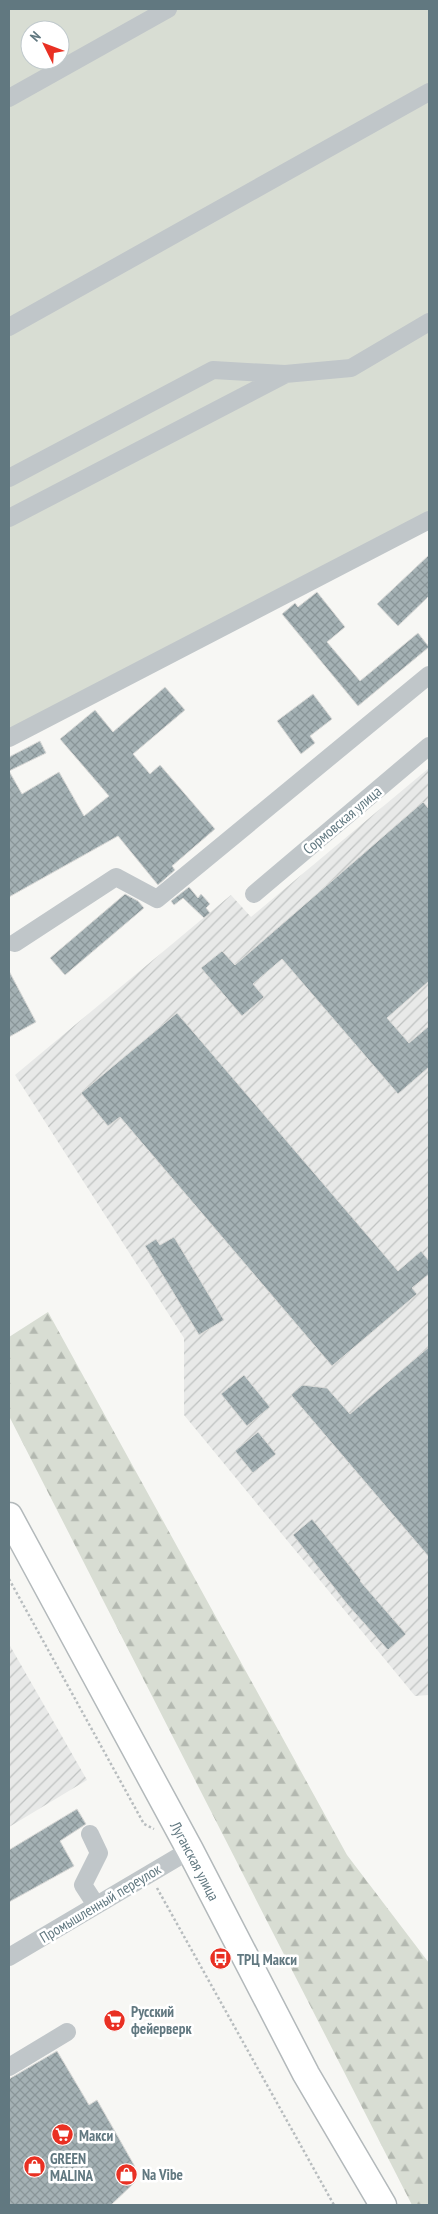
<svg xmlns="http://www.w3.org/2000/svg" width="438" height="2214" font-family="'PT Sans Narrow',sans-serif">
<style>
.industrial{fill:url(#industrial-furrows)}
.forest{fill:url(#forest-firs)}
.garden{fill:#d8ddd3;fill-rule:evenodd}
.building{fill:url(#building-cross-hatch);stroke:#d9d9d7}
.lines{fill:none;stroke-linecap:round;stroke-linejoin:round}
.highway-casing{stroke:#b3b9bb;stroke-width:29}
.path{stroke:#b8bdbf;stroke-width:2.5;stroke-dasharray:2.5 2.5;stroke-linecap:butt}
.minor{stroke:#c0c6c9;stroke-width:18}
.highway{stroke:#fff;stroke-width:26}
.labels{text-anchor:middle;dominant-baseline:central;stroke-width:5;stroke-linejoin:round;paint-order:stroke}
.street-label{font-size:15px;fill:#617880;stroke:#fff}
.poi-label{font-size:15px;font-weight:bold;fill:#617880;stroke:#fff;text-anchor:start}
</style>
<defs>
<pattern id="industrial-furrows" width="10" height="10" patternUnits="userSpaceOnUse" patternTransform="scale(1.25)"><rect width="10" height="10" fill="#e8e9e8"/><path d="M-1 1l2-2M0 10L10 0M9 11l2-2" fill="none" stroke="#bfc2c1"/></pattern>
<pattern id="forest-firs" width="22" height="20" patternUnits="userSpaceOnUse" patternTransform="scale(1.25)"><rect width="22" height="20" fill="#d8ddd3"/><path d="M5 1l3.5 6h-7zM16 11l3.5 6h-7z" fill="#b3b8b0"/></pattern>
<pattern id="building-cross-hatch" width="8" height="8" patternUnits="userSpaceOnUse" patternTransform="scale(1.25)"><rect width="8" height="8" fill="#a4b1b4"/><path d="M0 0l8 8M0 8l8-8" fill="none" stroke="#899598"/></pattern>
</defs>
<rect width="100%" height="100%" fill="#f7f7f4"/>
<!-- industrial -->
<path class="industrial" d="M429,768V1695L415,1696L184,1415V1338L15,1075L231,895L251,917Z
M9,1644L87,1780L9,1827Z"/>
<!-- forest -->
<path class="forest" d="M48,1312L347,1855L429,1963V2205H412L9,1416V1337Z"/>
<!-- garden -->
<path class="garden" d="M9,9H429V516L9,733ZM30,30H60V60H30Z"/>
<!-- building -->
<path class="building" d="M429,555V596L398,626L377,604Z
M317,592L345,627L327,642L360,681L418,633L429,647L358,706L282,614L295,603L298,607Z
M165,687L185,710L133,754L150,774L160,765L215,829L172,866L175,870L158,885L118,836L9,897V757L40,741L46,753L9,771L22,794L59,772L84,816L109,796L60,739L95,710L113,732Z
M313,694L332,719L310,736L315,743L301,754L277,721Z
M423,802L429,809V981L387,1018L409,1043L429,1026V1067L398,1094L282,959L253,984L264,997L242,1016L201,968L222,951L235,965Z
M189,887L198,898L201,894L210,904L206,908L210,913L204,918L183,898L174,905L171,901Z
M125,894L138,901L144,908L65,975L50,958Z
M9,971L36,1022L9,1037Z
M177,1013L398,1271L421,1251L429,1261V1274L412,1288L417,1294L332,1366L120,1117L108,1126L81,1093Z
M174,1237L224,1320L199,1335L145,1246L156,1239L160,1245Z
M429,1347V1557L291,1395L302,1385L327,1388L350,1414Z
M244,1375L270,1407L247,1426L221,1394Z
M258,1432L276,1454L253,1473L235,1451Z
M312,1519L361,1580L360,1581L406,1634L388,1650L347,1604L293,1535Z
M77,1809L86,1824L60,1841L74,1866L9,1902V1850Z
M57,2051L89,2105L97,2100L134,2165L137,2177L134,2183L111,2205H9V2079Z"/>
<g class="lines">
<defs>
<g id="highway">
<path id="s1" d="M9,1516L190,1850L306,2074L383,2205"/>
</g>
</defs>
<!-- highway casing -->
<use href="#highway" class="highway-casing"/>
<!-- path -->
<path class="path" d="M9,1579L144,1824L154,1829
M157,1888L334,2205"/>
<!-- minor -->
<path class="minor" d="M9,98L168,9
M9,327L429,92
M9,478L213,370L285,374L351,368L429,322
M9,518L284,375
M9,738L429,520
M254,894L429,746
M15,943L116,877L157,899L429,675
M90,1834L99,1853L83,1885L96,1905
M9,1957L190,1850
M9,2067L67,2032"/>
<!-- highway -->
<use href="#highway" class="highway"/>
</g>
<!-- icons -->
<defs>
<symbol id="bus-disc" viewBox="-11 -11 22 22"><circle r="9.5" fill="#e93023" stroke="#fff"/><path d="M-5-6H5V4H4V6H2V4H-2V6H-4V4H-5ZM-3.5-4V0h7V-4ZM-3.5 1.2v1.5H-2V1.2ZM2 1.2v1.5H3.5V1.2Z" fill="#fff"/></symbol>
<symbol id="supermarket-disc" viewBox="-11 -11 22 22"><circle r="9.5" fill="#e93023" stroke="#fff"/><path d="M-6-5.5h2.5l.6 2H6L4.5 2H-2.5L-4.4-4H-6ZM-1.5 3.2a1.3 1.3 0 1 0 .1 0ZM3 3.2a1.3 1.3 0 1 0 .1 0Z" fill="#fff"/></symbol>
<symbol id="shop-disc" viewBox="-11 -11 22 22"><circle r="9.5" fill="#e93023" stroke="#fff"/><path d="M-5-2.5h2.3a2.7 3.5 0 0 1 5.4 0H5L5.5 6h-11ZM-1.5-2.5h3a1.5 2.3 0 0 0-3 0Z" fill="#fff"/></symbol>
</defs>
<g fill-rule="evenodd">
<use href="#bus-disc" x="208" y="1946" width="25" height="25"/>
<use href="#supermarket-disc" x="102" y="2008" width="25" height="25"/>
<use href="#supermarket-disc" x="50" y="2122" width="25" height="25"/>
<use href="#shop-disc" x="22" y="2154" width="25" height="25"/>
<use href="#shop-disc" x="114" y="2162" width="25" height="25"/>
</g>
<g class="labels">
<!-- street labels -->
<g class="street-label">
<text transform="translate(342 820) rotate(-40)">Сормовская улица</text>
<text stroke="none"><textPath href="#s1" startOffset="392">Луганская улица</textPath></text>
<text transform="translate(100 1903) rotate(-31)">Промышленный переулок</text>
</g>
<!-- poi labels -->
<g class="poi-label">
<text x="237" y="1959">ТРЦ Макси</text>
<text x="131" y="2011">Русский<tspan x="131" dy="17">фейерверк</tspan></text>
<text x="79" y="2135">Макси</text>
<text x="50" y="2158">GREEN<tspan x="50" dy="17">MALINA</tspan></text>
<text x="142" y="2174">Na Vibe</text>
</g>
</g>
<!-- border -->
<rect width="438" height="2214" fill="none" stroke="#617880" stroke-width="20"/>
<!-- north arrow -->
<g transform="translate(45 45) rotate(312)"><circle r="24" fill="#ffffff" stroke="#c0c9cc"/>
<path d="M0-4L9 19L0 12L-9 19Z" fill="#e93023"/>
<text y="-8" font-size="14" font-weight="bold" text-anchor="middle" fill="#617880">N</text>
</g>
</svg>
